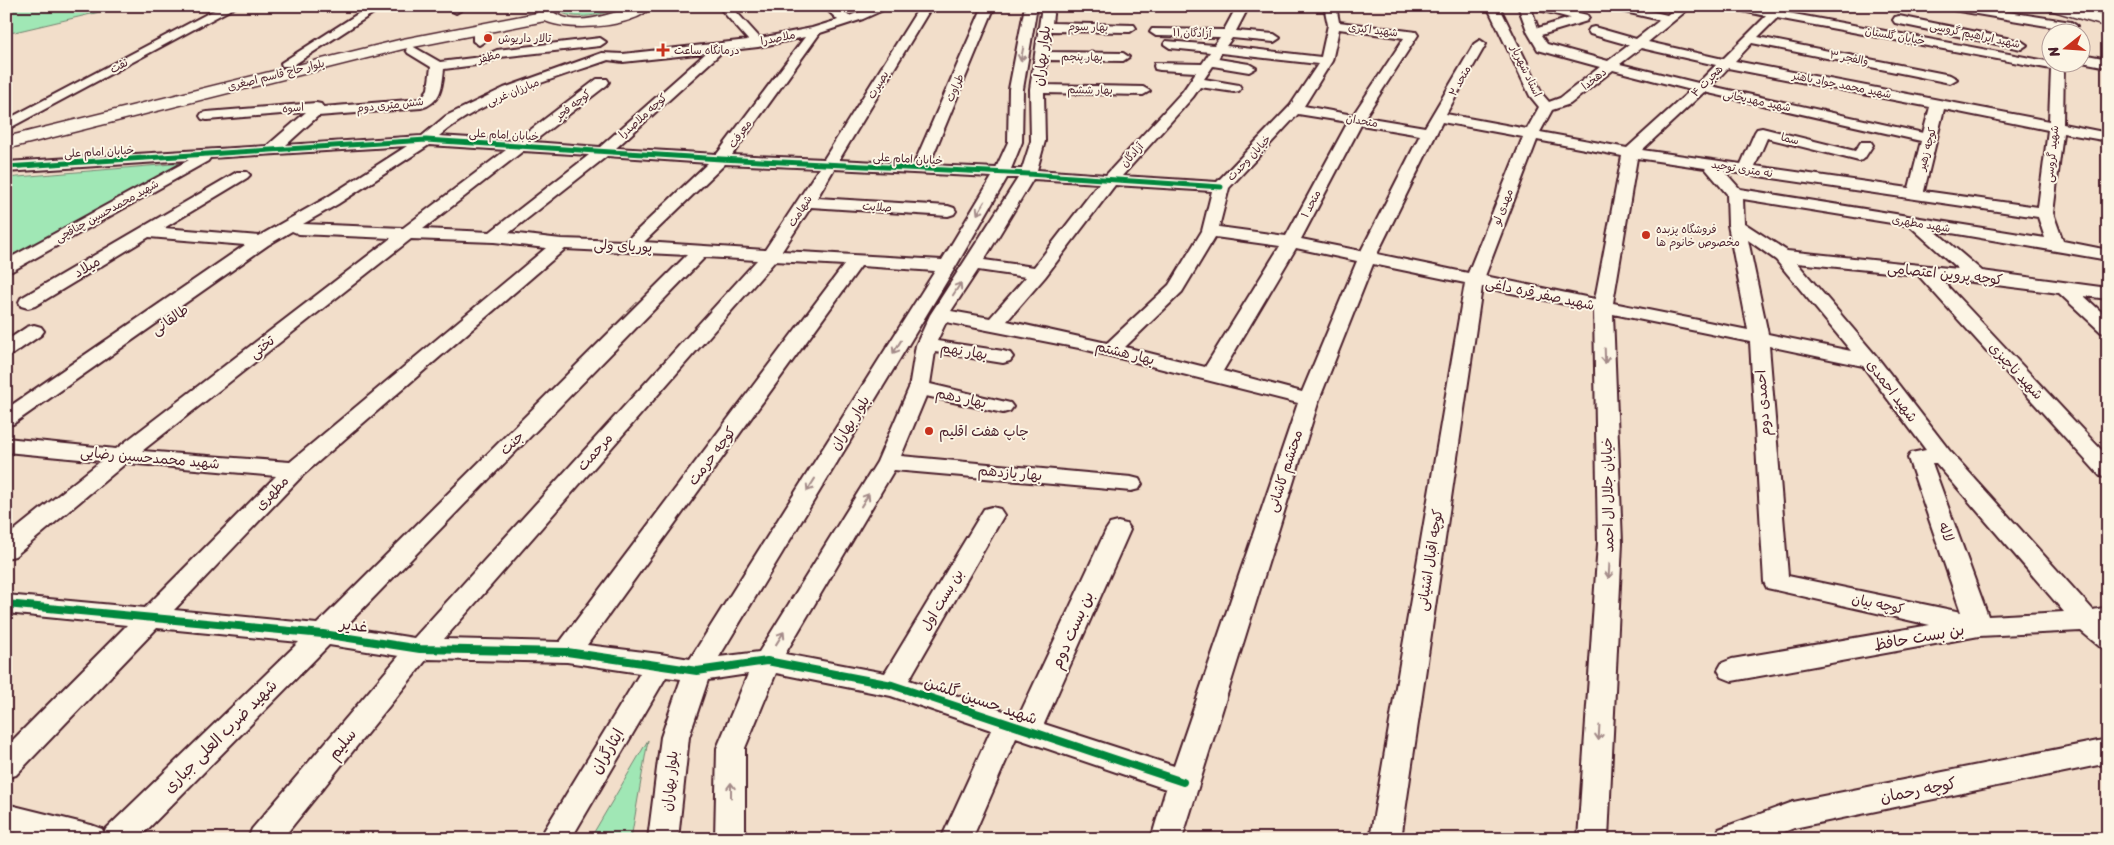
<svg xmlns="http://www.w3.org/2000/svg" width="2114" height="845" font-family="Sriracha,'Playpen Sans Arabic',sans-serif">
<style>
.green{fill:#a0e7b5;stroke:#758370}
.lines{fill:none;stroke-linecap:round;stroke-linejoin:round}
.minor-casing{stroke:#4a1f2b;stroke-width:4}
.major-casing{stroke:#4a1f2b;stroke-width:3}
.minor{fill:#fcf5e5;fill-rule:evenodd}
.major{fill:#fcf5e5;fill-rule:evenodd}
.cycleway-far2-casing{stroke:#fcf5e5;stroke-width:5.5}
.cycleway-far1-casing{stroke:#fcf5e5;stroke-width:8}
.cycleway-casing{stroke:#fcf5e5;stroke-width:11}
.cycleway-far2{stroke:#00873e;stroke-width:4}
.cycleway-far1{stroke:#00873e;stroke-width:5}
.cycleway{stroke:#00873e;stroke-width:8}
.oneway{stroke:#a38a88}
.poi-dot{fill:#c8321e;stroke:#fcf5e5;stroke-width:2}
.labels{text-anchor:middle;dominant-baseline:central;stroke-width:4;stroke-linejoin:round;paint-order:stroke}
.far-street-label{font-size:11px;fill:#4a1f2b;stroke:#fcf5e5}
.far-poi-label{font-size:11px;fill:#4a1f2b;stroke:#fcf5e5;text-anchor:start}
.street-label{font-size:14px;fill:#4a1f2b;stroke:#fcf5e5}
.poi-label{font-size:14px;fill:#4a1f2b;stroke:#fcf5e5;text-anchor:start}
.near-street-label{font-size:16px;fill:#4a1f2b;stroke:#fcf5e5}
</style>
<rect width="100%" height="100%" fill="#f2deca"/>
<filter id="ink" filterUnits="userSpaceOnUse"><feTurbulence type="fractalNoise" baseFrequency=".02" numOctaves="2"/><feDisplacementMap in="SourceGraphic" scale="10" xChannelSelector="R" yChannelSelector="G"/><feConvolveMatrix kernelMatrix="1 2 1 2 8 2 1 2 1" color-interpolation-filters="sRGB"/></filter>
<g filter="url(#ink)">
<!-- green -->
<path class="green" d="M6,6H125L6,34Z
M559,6H621C607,15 571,22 558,10Z
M184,163L6,267V178Z
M648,740L631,839H590Z"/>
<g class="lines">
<defs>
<path id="minor" d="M222,6H237L6,130V120Z
M370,6H384L292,66H282L281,63Z
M454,6H468L456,13L450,10Z
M718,6H731L760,38L812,28L838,20L823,6H836L849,16L875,6H892L863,19L820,33L732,155L824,159L920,6H932L839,160L914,164L983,6H995L929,165L996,168L1008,142L1009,89L1025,6H1037L1023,89L1022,142L1011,169H1022L1031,141L1030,89L1042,6H1054L1052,23L1134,25L1136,28L1130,32L1051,31L1048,52L1123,53L1129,57L1123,61L1047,60L1044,85L1143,87L1150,91L1143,95L1044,93L1045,141L1037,170L1106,175L1183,91L1196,72L1160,70L1155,69L1154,66L1155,63L1202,64L1210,52L1170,48L1164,44L1166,41L1214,45L1220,37L1156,36L1150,32L1152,29L1224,30L1237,6L1274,7L1276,9L1274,11L1247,10L1236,31L1274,34L1280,38L1274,42L1232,38L1226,46L1321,57L1328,25L1324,6H1336L1339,22L1416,32L1418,35L1365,117L1425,127L1474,44L1480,40L1486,44L1446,114L1527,129L1539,107L1530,96L1487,6H1499L1543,95L1549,102L1560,98L1600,67L1538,50L1528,33L1518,6H1530L1538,28L1570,18L1532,8L1530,6H1551L1587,15L1589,18L1587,21L1541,35L1547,44L1608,61L1629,45L1590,34L1588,31L1590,28L1594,27L1636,39L1660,20L1608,8L1606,6H1629L1667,15L1678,6H1692L1648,42L1723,59L1766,16L1733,9L1727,6H1753L1772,10L1775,6H1788L1783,12L2052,62H2064L2063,124L2108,133V141L2063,133L2053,213L2063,241L2108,250V260L1934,230L1982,271L2108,288V299L2084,296L2108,318V334L2101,332L2059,293L1940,278L2108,457V478L2100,476L1918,275L1797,263L1877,357L1949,450L2093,610L2108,607V649L2099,646L2081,631L1979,636L1732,681L1722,677L1718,670L1722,663L1732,659L1930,625L1767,588L1764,582L1750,342L1613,314L1622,543L1608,839H1578L1598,543L1594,310L1482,287L1401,839H1370L1465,283L1373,264L1319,400L1182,839H1151L1166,789L1016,738L972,839H941L991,730L891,696L776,673L745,748V839H715L717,748L748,674L708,680L689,737L678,839H648L661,737L681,679L666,677L571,839H539L640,673L567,662L427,659L282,839H248L252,829L399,656L329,645L138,839H38L6,830V804L91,825L102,829L104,834L106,829L299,642L157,628L16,775L6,778V747L127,625L6,613V595L145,608L276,476L126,463L15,556L6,558V537L101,461L6,452V438L116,449L391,238L299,234L292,231L268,245L13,424L6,425V409L245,245L149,237L35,306L28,308L21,306L19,302L21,298L237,172H247L250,175L247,178L164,228L259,236L326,198L407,146L210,158L208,161L12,271L6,272V260L189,160L6,172V162L267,146L306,112L207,120L202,119L200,116L202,113L207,112L316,103L321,104L323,107L421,99L428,89L431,67L408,53L406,50L408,47L412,46L440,62L481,57L497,50L600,38L606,42L600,46L500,57L484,64L444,69C442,87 441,103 421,108L318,116L286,145L422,136L446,116L504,88L602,53L623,54L748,40ZM1777,18L2051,69L2049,121L1735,61L1752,43L1950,83L1957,79L1950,75L1758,37ZM1339,29L1404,38L1353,115L1304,106L1332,61ZM805,37L717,154L616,148L723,51L758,47ZM1641,48L1716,65L1698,83L1620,64ZM706,53L600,147L533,142L607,85L609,82L607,79H597L516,141L439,136C486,97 551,80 608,60L623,62ZM1221,53L1318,64L1290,106L1217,182L1122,176L1193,97L1200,87L1234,92L1239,91L1241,88L1239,85L1204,79L1213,66L1249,72L1256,68L1249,64L1218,59ZM1728,68L1930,107L1923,133L1711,86ZM1613,70L1691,90L1627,148L1540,132L1552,110L1570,104ZM1704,92L1921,141L1909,188L1755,166L1767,138L1859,161L1864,159L1873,145L1871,142H1861L1855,151L1762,128L1757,129L1755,132L1741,164L1642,150ZM1944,109L2048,130L2038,207L1924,191ZM1298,114L1348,122L1286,236L1219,227L1229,188ZM1442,122L1523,137L1468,273L1377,254ZM1361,125L1420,135L1361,251L1301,239ZM1537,140L1622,156L1595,299L1485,276ZM429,145L506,150L403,228L303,224L338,204ZM523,151L589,155L490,232L423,229ZM607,156L708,163L626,241L561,239L509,233ZM1637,158L1705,168L1727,194L1728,225L1748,330L1613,303ZM725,164L819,168L765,250L644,242ZM834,169L992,177L942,260L782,251L811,207L948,216L954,214L956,211L954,208L948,206L817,198ZM1724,171L2038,217L2045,238L1740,189ZM1007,178H1018L930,315L916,345L909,388L877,462L759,652L719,657L956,266ZM1033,179L1099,183L1034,267L984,260ZM1115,185L1212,191L1202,231L1169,285L1107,343L1007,321L1045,277ZM1743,199L1910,226L1958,269L1787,251L1744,223ZM1215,237L1280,246L1205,367L1125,347L1182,292ZM411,239L494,242L546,248L290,462L142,451ZM1748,240L1776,260L1851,351L1768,334ZM1296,248L1357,261L1302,392L1223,371ZM565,249L687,255L317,624L174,610L303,475ZM705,257L757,260L414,638L345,627ZM775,261L844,265L560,642L444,639ZM861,266L935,271L690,659L660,654L587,645ZM978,270L1026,277L990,318L951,311ZM946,322L1079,348L1298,403L1174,766L1044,724L1130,530L1126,524L1118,522L1110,524L1106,530L1019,716L909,680L1004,515L1000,509L992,507L984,509L885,673L785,654L894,470L1131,491L1139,489L1142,484L1139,479L1131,477L901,456L926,396L1003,413L1010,411L1013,407L1010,403L930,384L935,352L1003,363L1010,361L1013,357L1010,353L1003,351L937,341ZM1769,346L1863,366L1926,450L1911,453L1908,458L1961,612L1788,576ZM1932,463H1936L2064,612L1988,616Z
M1941,6H1970L2071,22L2077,26L2071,30L1947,9Z
M1899,16L2021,41L2027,45L2021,49L1895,23L1893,20L1895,17Z
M479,25L485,29V41L479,45L473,41V29Z
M2082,54L2108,59V67L2082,62Z
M34,325L41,327L44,331L41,335L13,354L6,356V341L27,327Z
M2108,739V763L1794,828L1767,839H1715L1719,829L1793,802Z"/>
<path id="major" d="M538,6H553L552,11C574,29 609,14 632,7C638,5 646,6 652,6C636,28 568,32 545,21L403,49L6,149V137L403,39L537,13Z
M2045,6H2069L2108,17V27L2047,9Z"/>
</defs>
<!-- minor casing -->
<use href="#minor" class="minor-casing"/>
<!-- major casing -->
<use href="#major" class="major-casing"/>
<!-- minor -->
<use href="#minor" class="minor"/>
<!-- major -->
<use href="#major" class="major"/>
<defs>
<path id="cycleway-far2" d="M421,140H431"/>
<path id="cycleway-far1" d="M6,167L426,140L721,159L1028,174L1221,187"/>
<path id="cycleway" d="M6,604L323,634L420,649L567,652L697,671L767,661L892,685L1183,782"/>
</defs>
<!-- cycleway-far2 casing -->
<use href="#cycleway-far2" class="cycleway-far2-casing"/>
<!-- cycleway-far1 casing -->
<use href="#cycleway-far1" class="cycleway-far1-casing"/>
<!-- cycleway casing -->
<use href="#cycleway" class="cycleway-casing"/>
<!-- cycleway-far2 -->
<use href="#cycleway-far2" class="cycleway-far2"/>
<!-- cycleway-far1 -->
<use href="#cycleway-far1" class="cycleway-far1"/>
<!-- cycleway -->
<use href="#cycleway" class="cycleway"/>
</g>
<!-- one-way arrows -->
<defs><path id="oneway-shaft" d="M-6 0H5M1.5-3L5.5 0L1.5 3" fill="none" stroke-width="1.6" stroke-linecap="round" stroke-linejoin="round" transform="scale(1.25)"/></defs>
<g class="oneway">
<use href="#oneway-shaft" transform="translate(1022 54) rotate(101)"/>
<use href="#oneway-shaft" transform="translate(981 208) rotate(121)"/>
<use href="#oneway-shaft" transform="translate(957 289) rotate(-57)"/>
<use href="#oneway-shaft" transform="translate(897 347) rotate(122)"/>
<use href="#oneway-shaft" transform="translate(1605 356) rotate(88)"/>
<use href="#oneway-shaft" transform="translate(811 485) rotate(122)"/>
<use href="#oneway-shaft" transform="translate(865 500) rotate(-58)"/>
<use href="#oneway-shaft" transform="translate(1609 571) rotate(93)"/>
<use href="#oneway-shaft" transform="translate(780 638) rotate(-58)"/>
<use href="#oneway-shaft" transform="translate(1599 733) rotate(93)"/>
<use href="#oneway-shaft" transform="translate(731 790) rotate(-90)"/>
</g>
</g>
<!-- markers -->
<g class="poi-dot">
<circle cx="488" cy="38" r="5"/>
<path d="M660.5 42.5h5v5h5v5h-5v5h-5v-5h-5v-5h5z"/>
<circle cx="1646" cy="235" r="5"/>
<circle cx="929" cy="431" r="5"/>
</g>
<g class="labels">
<!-- far-street labels -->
<g class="far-street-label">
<text transform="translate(1088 27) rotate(1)">بهار سوم</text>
<text transform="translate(1373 30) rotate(7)">شهید اکبری</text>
<text transform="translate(1192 33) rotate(2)">آزادگان ۱۱</text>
<text transform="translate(1975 35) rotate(12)">شهید ابراهیم گروسی</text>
<text transform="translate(1895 36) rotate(10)">خیابان گلستان</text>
<text transform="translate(778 38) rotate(-11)">ملاصدرا</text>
<text transform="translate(489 57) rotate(-15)">مظفر</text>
<text transform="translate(1082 57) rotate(1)">بهار پنجم</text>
<text transform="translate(1849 58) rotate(10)">والفجر ۳</text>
<text transform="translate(119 66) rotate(-28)">نفت</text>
<text transform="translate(1526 71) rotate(64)">استاد شهریار</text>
<text transform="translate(276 75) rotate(-14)">بلوار حاج قاسم اصغری</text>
<text transform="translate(1594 79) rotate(-38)">دهخدا</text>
<text transform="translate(1460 81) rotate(-61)">متحد ۲</text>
<text transform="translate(1707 81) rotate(-45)">هجرت ۴</text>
<text transform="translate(878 85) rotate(-59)">بصیرت</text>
<text transform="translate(1842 85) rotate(11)">شهید محمد جواد باهنر</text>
<text transform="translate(955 88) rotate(-66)">طراوت</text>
<text transform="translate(1090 90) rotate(1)">بهار ششم</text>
<text transform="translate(513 92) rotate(-22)">مبارزان غربی</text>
<text transform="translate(1757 101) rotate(12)">شهید مهدیخانی</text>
<text transform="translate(390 105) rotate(-6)">شش متری دوم</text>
<text transform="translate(573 105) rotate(-38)">کوچه فجر</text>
<text transform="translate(293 108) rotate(-5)">اسوه</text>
<text transform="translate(643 116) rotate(-42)">کوچه ملاصدرا</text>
<text transform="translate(1362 121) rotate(10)">متحدان</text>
<text transform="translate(740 134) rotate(-54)">معرفت</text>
<text transform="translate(504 135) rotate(3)">خیابان امام علی</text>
<text transform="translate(1790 139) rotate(14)">سما</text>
<text transform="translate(1927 149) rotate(-75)">کوچه زهیر</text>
<text transform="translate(99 152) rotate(-3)">خیابان امام علی</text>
<text transform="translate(2052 154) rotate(-84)">شهید گروسی</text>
<text transform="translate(1132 155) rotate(-48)">آزادگان</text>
<text transform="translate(1249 158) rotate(-47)">خیابان وحدت</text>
<text transform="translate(908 159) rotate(3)">خیابان امام علی</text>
<text transform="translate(1742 169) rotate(9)">نه متری توحید</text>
<text transform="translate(1311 204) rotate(-62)">متحد ۱</text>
<text transform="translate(877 207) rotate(4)">صلابت</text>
<text transform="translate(1503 207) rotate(-68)">مهدی لو</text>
<text transform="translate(107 211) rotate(-29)">شهید محمدحسین چناقچی</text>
<text transform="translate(800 211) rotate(-57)">شهامت</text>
<text transform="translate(1921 224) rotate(9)">شهید مطهری</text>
</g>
<!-- far-poi labels -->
<g class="far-poi-label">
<text x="498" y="38">تالار داریوش</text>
<text x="674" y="50">درمانگاه ساعت</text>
<text x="1656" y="229">فروشگاه پزبده<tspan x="1656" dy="13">مخصوص خانوم ها</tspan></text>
</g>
<!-- street labels -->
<g class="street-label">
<text transform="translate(1042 56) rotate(-83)">بلوار بهاران</text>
<text transform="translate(623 246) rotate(3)">پوریای ولی</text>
<text transform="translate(87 267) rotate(-31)">میلاد</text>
<text transform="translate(1945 274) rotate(6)">کوچه پروین اعتصامی</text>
<text transform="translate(1540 294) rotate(12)">شهید صفر قره داغی</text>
<text transform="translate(170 320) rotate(-35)">طالقانی</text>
<text transform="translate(262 347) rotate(-38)">تختی</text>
<text transform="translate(964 351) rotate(9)">بهار نهم</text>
<text transform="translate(1125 353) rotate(14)">بهار هشتم</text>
<text transform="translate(2016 371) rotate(47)">شهید ناچیزی</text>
<text transform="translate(1892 391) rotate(53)">شهید احمدی</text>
<text transform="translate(961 398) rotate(12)">بهار دهم</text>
<text transform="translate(1763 403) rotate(-94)">احمدی دوم</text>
<text transform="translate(850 423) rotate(-58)">بلوار بهاران</text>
<text transform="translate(512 443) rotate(-45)">جنت</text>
<text transform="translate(595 452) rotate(-48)">مرحمت</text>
<text transform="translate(712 456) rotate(-53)">کوچه حرمت</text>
<text transform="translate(150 458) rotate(5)">شهید محمدحسین رضایی</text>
<text transform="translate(1285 471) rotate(-72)">محتشم کاشانی</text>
<text transform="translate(1010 473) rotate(5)">بهار یازدهم</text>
<text transform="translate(272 493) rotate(-46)">مطهری</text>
<text transform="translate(1608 495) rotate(-91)">خیابان جلال ال احمد</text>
<text transform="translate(1946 532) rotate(71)">لاله</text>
<text transform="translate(1430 560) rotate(-81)">کوچه اقبال اشتیانی</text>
<text transform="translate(942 600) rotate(-59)">بن بست اول</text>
<text transform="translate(1878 604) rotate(12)">کوچه بیان</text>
<text transform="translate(670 781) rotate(-84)">بلوار بهاران</text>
</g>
<!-- poi labels -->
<g class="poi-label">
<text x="939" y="431">چاپ هفت اقلیم</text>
</g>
<!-- near-street labels -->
<g class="near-street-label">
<text transform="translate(354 625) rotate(8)">غدیر</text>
<text transform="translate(1072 630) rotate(-66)">بن بست دوم</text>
<text transform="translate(1919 637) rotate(-10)">بن بست حافظ</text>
<text transform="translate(981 700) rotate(19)">شهید حسین گلشن</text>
<text transform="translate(220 736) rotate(-45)">شهید ضرب العلی جباری</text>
<text transform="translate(342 744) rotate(-51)">سلیم</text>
<text transform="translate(607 751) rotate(-59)">ایثارگران</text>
<text transform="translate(1918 790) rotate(-11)">کوچه رحمان</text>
</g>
</g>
<!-- margin -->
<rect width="2114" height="845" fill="none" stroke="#fcf5e5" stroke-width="25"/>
<rect x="12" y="12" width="2089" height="820" fill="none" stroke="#4a1f2b" stroke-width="2" filter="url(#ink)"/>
<!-- north arrow -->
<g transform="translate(2066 48) rotate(253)"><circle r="24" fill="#fcf5e5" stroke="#b59f9b"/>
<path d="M0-4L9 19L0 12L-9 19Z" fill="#c8321e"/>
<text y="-8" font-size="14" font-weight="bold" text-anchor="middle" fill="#4a1f2b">N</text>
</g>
</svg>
